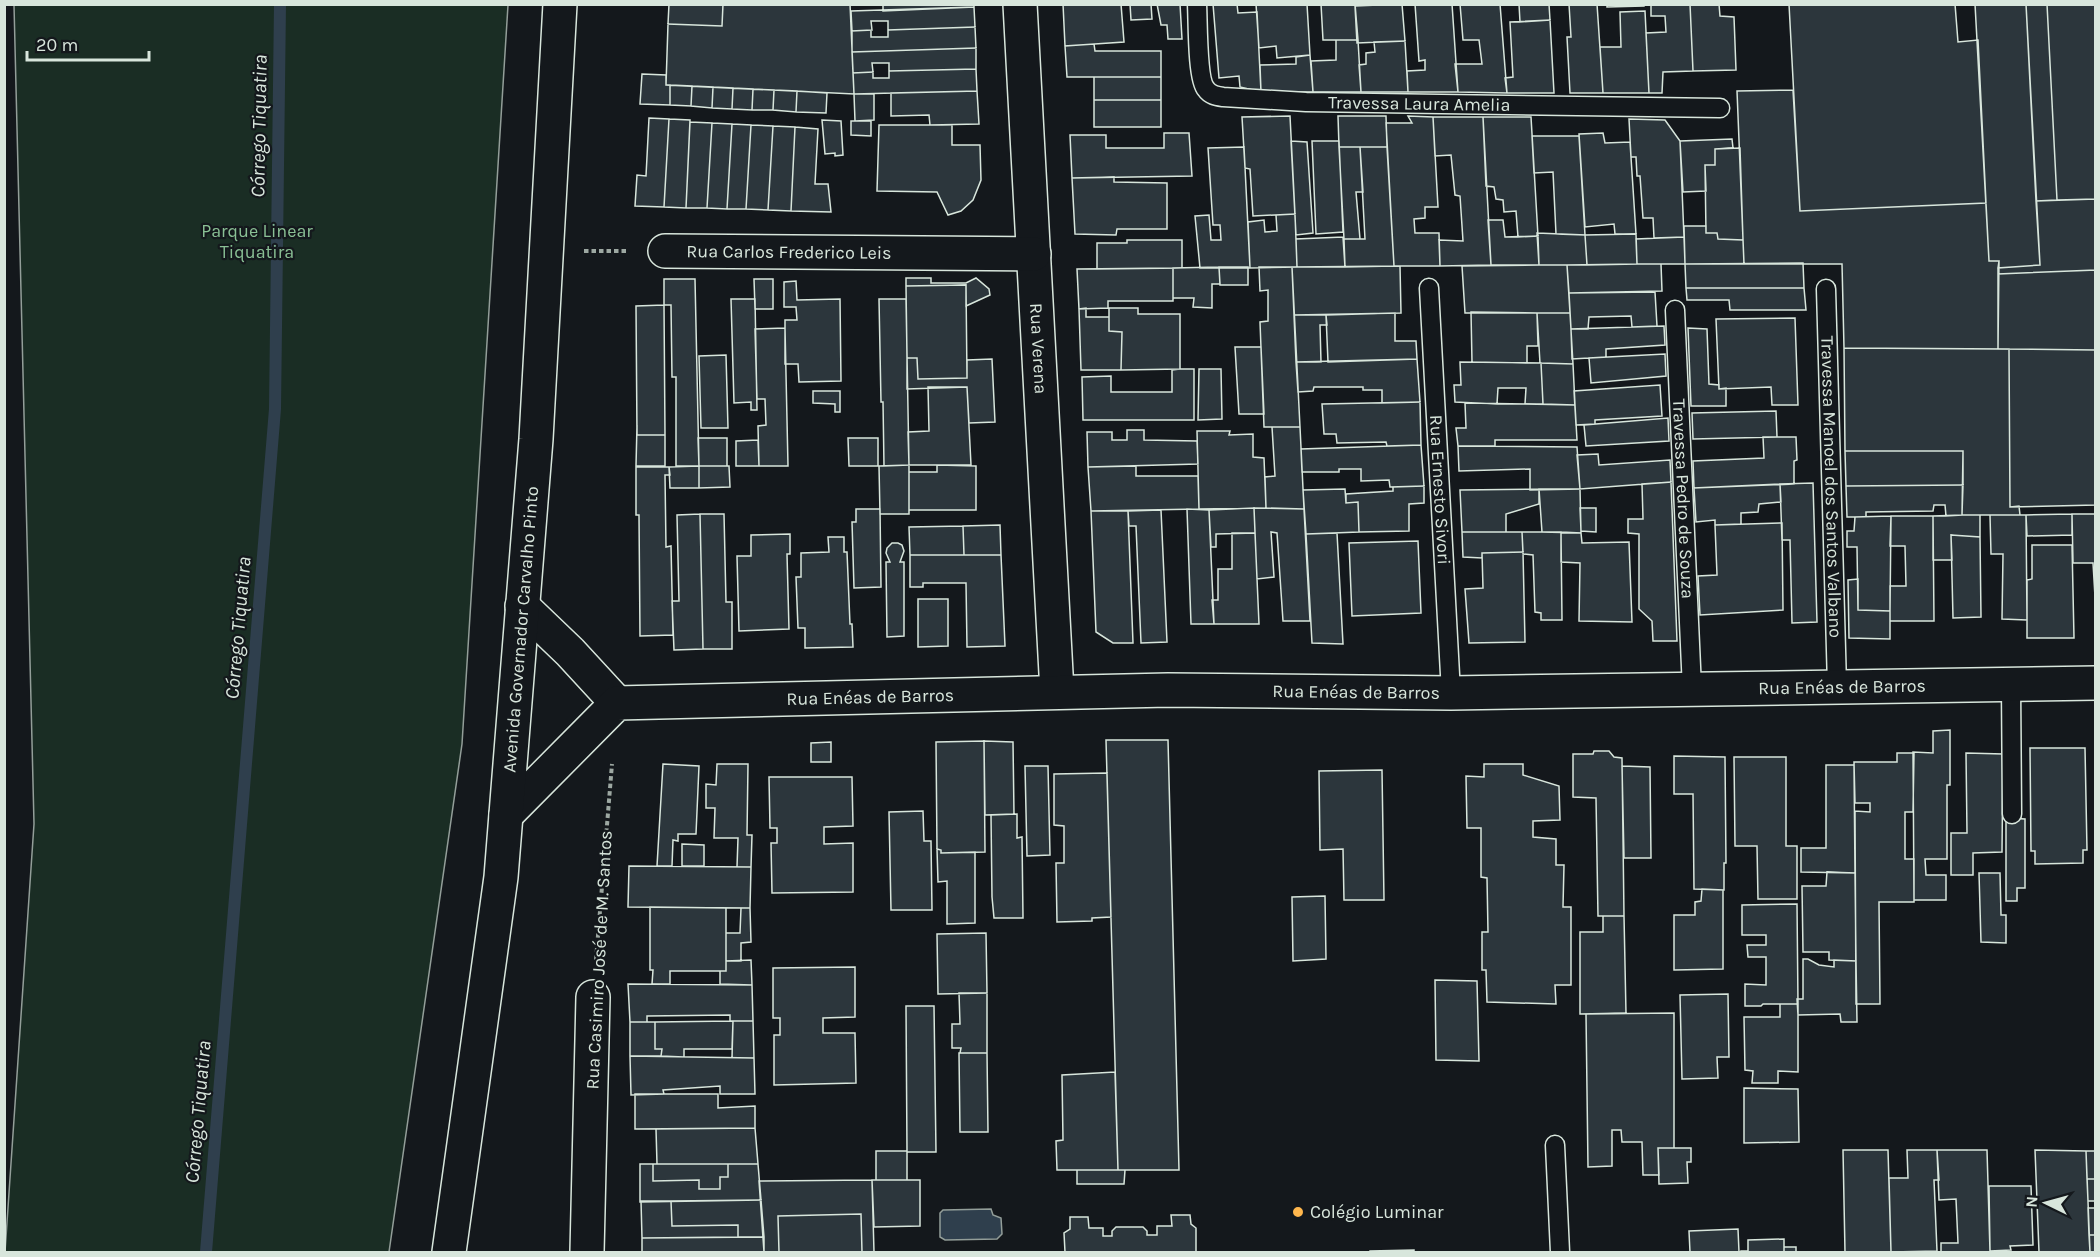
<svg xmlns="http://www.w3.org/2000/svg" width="2100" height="1257" font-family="Karla,sans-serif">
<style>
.green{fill:#1a2d24;stroke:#939e99;stroke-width:1.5}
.water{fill:#2f3f4d;stroke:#939e99;stroke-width:1.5}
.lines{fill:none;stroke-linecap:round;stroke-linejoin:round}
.stream{stroke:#2f3f4d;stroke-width:12}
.building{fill:#2c363c;stroke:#d8e6dc;stroke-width:1.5}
.service-casing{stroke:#d8e6dc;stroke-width:21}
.minor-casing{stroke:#d8e6dc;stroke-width:36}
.primary-casing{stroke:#d8e6dc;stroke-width:36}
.path{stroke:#9da8a2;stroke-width:4;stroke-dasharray:4.5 3;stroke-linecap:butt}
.service{stroke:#14181c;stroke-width:18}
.minor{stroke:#14181c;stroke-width:33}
.primary{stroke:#14181c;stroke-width:33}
.poi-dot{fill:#ffb74d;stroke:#14181c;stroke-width:2}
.labels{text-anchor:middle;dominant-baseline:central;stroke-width:4.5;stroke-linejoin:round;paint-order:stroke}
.street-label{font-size:18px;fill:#d8e6dc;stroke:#14181c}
.park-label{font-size:18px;fill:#8ac095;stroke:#14181c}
.poi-label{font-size:18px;fill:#d8e6dc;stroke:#14181c;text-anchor:start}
.water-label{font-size:20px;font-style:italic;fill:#d8e6dc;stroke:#14181c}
</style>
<rect width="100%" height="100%" fill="#14181c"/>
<!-- green -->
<path class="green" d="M14,5H508L462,744L389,1252H5L34,824Z"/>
<!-- water -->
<path class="water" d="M991,1209L993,1215L1001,1218L1002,1234L997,1239L945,1240L940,1237V1213L943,1210Z"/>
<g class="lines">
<!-- stream -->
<path class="stream" d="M206,1252L275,409L280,4"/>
</g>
<!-- building -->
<path class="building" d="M669,4H723L722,26L668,24Z
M723,4H850L854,94L666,85L668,24L722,26Z
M881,4H974V7L883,11V6Z
M1063,4H1121L1124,42L1065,46Z
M1130,4H1151L1152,19L1131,20Z
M1157,4H1180L1182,39H1168L1167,25H1161Z
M1213,4H1237L1238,13L1257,12L1261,92L1240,87L1239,76L1219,78Z
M1256,4H1307L1310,55L1277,58L1276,46L1259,48Z
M1321,4H1355L1358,40H1323Z
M1402,4L1405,41L1357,43L1355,6Z
M1415,4H1452L1458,92H1408L1407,71L1425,70V60L1419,61Z
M1460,4H1500L1507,93L1458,92L1455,64H1482L1479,40H1463Z
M1519,4H1549L1550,20L1520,22Z
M1569,4H1597L1603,93H1570L1567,37H1571Z
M1607,4H1644V6L1607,7Z
M1651,4H1690L1693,71L1663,72L1662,93H1649L1646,33L1666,32L1665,16H1651Z
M1690,4H1719L1720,16L1734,17L1736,70L1693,71Z
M1789,4H1955L1958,42L1978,40L1986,203L1800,211Z
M1975,4H2026L2040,265L1998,268L1999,261H1989Z
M2026,4H2047L2057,200L2036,201Z
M2047,4H2096V199L2057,200Z
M974,7L975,27L888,30V21H871L872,30L852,31L851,11Z
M1645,11L1649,93H1603L1600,47H1621L1620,12Z
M1550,20L1554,93H1507L1505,78L1513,77L1510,22Z
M975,27L976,48L852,52V31L871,30V37H888V30Z
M1336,40H1358L1361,92H1313L1311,61L1336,60Z
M1405,41L1408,92H1361L1359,65L1366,64V53L1375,52L1374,42Z
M1094,44L1095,51H1161V77H1067L1065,46Z
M976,48V69L889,71V63H872L873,72L853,73L852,52Z
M1310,55L1313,92H1261L1260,65L1296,64V57Z
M976,69L977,91L854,94L853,73L873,72V78H889V71Z
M642,74L666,75V85H670V105L640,104Z
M1094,77H1161V100H1094Z
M670,85L692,86L691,106L670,105Z
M692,86L713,87L712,108L691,106Z
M713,87L733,88L732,109L712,108Z
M733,88L753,89L752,110L732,109Z
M753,89L774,90L773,110H752Z
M774,90L797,91L796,112L773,110Z
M1793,90L1800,211L1986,203L1989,261H1999L1998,349L1844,348L1842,264H1744L1737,91Z
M797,91L827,93L826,113L796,112Z
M977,91L979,124L930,125L929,115L891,116V93Z
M854,94H874V120L855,121Z
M1094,100H1161V127H1094Z
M1290,116L1295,214L1253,216L1250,169L1245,168L1242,117Z
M1338,116H1386L1387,147H1339Z
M1408,116L1433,117L1438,207H1425V218L1414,219L1415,233H1439L1440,266H1394L1386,123H1412Z
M1433,117H1483L1491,265L1440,266L1439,240L1463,241L1460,196L1455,195L1451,155L1435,156Z
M1483,117H1531L1538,236L1518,237L1516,211L1504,212L1503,200L1496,199L1494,187L1486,186Z
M649,118L669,119L664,207L635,206L637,175L646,176Z
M669,119L690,120L686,208L664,207Z
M1629,119L1665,120L1680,141L1684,237L1654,238L1653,218H1643L1640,176H1637L1636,157H1631Z
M822,120L841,121L843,155L835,156V153L825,154Z
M851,121H871V136L851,135Z
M690,122L712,123L707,208H686Z
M712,123L732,124L727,209L707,208Z
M732,124L751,125L746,209H727Z
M751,125L773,126L768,210L746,209Z
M879,125H952V145H980L981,180L973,200L961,211L948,215L937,192L877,191Z
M773,126L795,127L791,211L768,210Z
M795,127L818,129L815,184H828L831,212L791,211Z
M1164,133H1189L1192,176L1072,178L1070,135H1106V148H1164Z
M1603,133L1605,143L1630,142L1636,234H1615L1614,224L1585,227L1579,134Z
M1532,136H1579L1585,235L1556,234L1553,172L1534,173Z
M1732,139L1733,148L1715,149V165H1705L1706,191L1683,192L1680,141Z
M1291,141L1307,142L1313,233L1296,235Z
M1312,141H1339L1343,232L1316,234Z
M1244,147L1250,268H1200L1195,216L1209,215L1211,240H1221L1220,225H1213L1208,148Z
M1339,147H1360L1363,192H1356L1360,239H1344Z
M1360,147H1387L1394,266L1345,267L1344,239H1365Z
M1740,148L1743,240L1718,239L1717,233H1706L1705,165H1715V149Z
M1114,177V182L1167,183V229H1117L1116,235L1075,234L1072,178Z
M2096,199V270L1998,274V268L2040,265L2036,201Z
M1295,214L1297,267L1250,268L1248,222L1264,220L1265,232L1277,231L1276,215Z
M1488,220H1503L1505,237L1538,236L1539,265H1491Z
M1684,226H1706V233H1717L1718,239L1743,240L1744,264H1685Z
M1537,233L1585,235L1587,265H1539Z
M1636,234L1637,264L1587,265L1585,235Z
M1343,237L1345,267H1297L1296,239Z
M1684,237L1685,264H1637L1636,239Z
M1127,240H1182V268L1097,269V243H1127Z
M1803,263L1804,288H1686L1685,264Z
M1637,264H1661L1662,291L1569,293L1567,265Z
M1539,265H1567L1570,313H1465L1462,266Z
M1400,266L1401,313L1294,315L1292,267Z
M1219,267L1220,284H1212V308L1193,307L1194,298H1173V268Z
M1219,267H1248V285H1220Z
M1259,267H1292L1300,427H1264L1260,322L1268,321V290L1260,291Z
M1173,268V301H1108V308L1079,309L1077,269Z
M2096,270V350L1998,349V274Z
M906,278H931V283H966L976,278L989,289L990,295L966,306V285L906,286Z
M664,279H695L699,466H676V377H672L671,305H664Z
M754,279H773V309H755Z
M796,281L797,300L840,299L841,381L799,382L798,364H785V320H797L796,307H784V282Z
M966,285L967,378L918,379L917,358H907L906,286Z
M1686,288H1804L1806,310H1730L1729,300H1687Z
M1655,292L1657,326L1632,327L1631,316L1589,317L1588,329H1571L1569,293Z
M731,299H755L757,410H751V402L734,403Z
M879,299H906L909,465L884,466L883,402H881Z
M664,305L665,435H637L636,306Z
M1086,308V317H1109V331L1122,332L1121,370H1081L1079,309Z
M1109,308H1138V314H1180V369L1121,370L1122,332L1109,331Z
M1471,312L1537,313L1538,346H1527V363L1472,362Z
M1395,313V341H1416L1417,359L1328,362L1326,315Z
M1537,313H1570L1573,364L1540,363Z
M1294,315H1326L1327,325H1320L1321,362H1296Z
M1795,318L1798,405H1772L1771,387L1719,389L1716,319Z
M1664,326L1665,345L1606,349V357L1572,359L1571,329Z
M785,328L788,466H759L758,426L766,425L765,399H757L755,329Z
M1688,328L1707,329L1709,384L1719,385V389L1726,388V406H1691Z
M1235,347H1261L1264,414H1239Z
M1844,348L2009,349L2010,507L2019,506L2020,515H1962L1963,451H1845Z
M2009,349L2096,350V505L2010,507Z
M1665,354L1666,376L1591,383L1589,358Z
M726,355L728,428H701L699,356Z
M907,358H917L918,379L967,378V360L992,359L995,422L969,423L967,387L907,389Z
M1417,359L1420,402L1382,403V390H1363V387H1314L1313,391L1298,392L1296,362Z
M1460,362L1541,363L1543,404H1525L1526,388H1498L1497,404L1455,402L1454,385H1461Z
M1541,363L1573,364L1575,405L1543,404Z
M1180,369H1194V420H1083L1082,377L1111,376V392H1172V370Z
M1199,369H1221L1222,419L1198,420Z
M1660,385L1662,416L1595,420V424L1576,425L1574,391Z
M928,387H967L971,465H909L908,432L929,431Z
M813,391H840V412H835V404L813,403Z
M1420,402L1421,445L1387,446L1386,442L1337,443L1336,434H1324L1322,404Z
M1465,403L1575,405L1577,440H1495V446H1458L1456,428H1466Z
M1776,411L1777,437L1693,439L1692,413Z
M1668,418L1669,441L1586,446L1584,425Z
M637,425V435H665V466H636Z
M1272,427H1300L1304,509L1266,508L1265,477L1275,476Z
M1127,430H1144V440L1197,441L1198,464L1088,467L1087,432H1112V440H1127Z
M1197,431H1230L1229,435L1253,434V457L1264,458L1266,508L1199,509Z
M1763,437H1796L1797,460L1794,461V484L1694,488L1693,461L1764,458Z
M698,438H727V466H699Z
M848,438H878V466H849Z
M758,440L759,466H736V441Z
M1421,445L1424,486L1390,487L1389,480L1361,481V469H1339V472H1302L1301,449Z
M1458,446L1577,447L1580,489L1530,490V469L1459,471Z
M1845,451H1963V485L1846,486Z
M1598,454L1599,465L1670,460L1671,482L1580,489L1577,455Z
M909,465V514H880L879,466Z
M937,465L976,466V510H909V472H937Z
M699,466H729L730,487L699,488Z
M699,466V488H670L669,467Z
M1136,466V476H1198L1199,509L1091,511L1088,467Z
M636,467H669L670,475H665L666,547L671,546L673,635L640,636L639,515H636Z
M1671,482L1677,641H1653L1652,621L1639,609V534L1628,533V519H1643L1642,484Z
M1813,483L1817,622L1792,623L1790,540H1782L1780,484Z
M1780,484L1781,502L1759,504L1758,512L1741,513V524L1715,525V520L1696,522L1694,488Z
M1963,485L1962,515L1946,516L1945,505H1934L1933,511L1866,512V517H1847L1846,486Z
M1424,486V503L1409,504V531L1359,532L1358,502L1346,503V494L1393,491V487Z
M1345,489L1346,503L1358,502L1359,532L1306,534L1303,490Z
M1539,489V504L1506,514V532H1462L1460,490Z
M1539,489H1580L1581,533L1542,532Z
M1254,508L1304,509L1310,621H1283L1277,533L1271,532L1274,577L1257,579Z
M1254,508L1255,533L1216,534V547H1211L1209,510Z
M1580,508H1596V532L1581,531Z
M856,509H880L881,587L854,588L852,522H856Z
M1187,509L1209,510L1214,624H1191Z
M1161,510L1167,642L1141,643L1136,526H1129L1128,511Z
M1091,511H1128L1133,643H1113L1096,632Z
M700,514H724L726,602H732V649H703Z
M700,514L703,649L674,650L672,601H679L677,515Z
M2072,514H2096V614L2093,563H2073Z
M2072,514V535L2027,536L2026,515Z
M1962,515H1980V537L1951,535L1952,560H1933V516Z
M1990,515H2026L2027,620L2002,619L2003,554H1991Z
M1891,516H1933L1934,621H1890V586H1906L1905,546H1890Z
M1891,516L1890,611L1858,610L1857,547H1847V531H1854L1855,517Z
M1782,523L1783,610L1700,615L1698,576L1717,575L1715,525Z
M1000,525L1001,555H964L963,526Z
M963,526L964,555H910L909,527Z
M1462,532H1522L1523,552L1482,553V558L1463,557Z
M1522,532H1561L1562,620H1541V613L1535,612L1533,555L1523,554Z
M1561,532L1581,533L1582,543L1629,542L1632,622L1579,621L1580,563L1561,562Z
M1232,533H1255L1259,624H1214L1212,600H1218V569H1232Z
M1337,533L1343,644L1312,643L1306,534Z
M790,534V554H787L789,629L739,631L737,556H751V535Z
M1951,535L1980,537L1981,617L1953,618Z
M828,537H844V552H847L850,624H852L853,647L805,648V628H798L796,577H801V553L829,552Z
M1418,541L1421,613L1352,616L1349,543Z
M892,543H898L902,545L904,551L900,562H904V636L887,637L886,562H890L886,553L887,548Z
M2032,545H2072L2074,638H2027V580L2032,579Z
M1523,552L1525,642L1469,643L1465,589L1483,588L1482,553Z
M910,555H1001L1005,646L967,647L966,583H923V587H910Z
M1858,579V610L1890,611V639L1849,638L1848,580Z
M918,599H948V646L918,647Z
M1950,730V785H1947V859H1925L1926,875H1946V900H1914L1913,752L1933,753V731Z
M1106,740H1168L1179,1170H1118Z
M984,741L1013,742L1014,814L985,815Z
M984,741L985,852L941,853V850L937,849L936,742Z
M831,742V762H811V743Z
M2030,748H2085L2087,850H2083V863L2035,864V851H2031Z
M1594,751H1609L1614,757L1622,758L1624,916H1598L1596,798L1573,797V754H1593Z
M1897,753H1914L1913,812H1905V859H1914V902H1879L1880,1004H1856L1855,811L1870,812V803H1855L1854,762H1897Z
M1966,753L2003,754L2002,852L1973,853V875H1951V833H1967Z
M1674,756L1725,757L1726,863H1724V890L1694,889L1693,794H1674Z
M1734,757H1786V846H1797V899H1758L1757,846H1735Z
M663,764L699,766L696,834H678V841L673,840L672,866H657Z
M717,764H748L747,835H752L751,867H737L738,838H714L715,808H706V784L716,785Z
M1484,764H1523V775L1559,786L1560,820L1533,821V837L1556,839V865H1564L1563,907H1571V985H1555L1556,1004L1487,1002L1486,970H1482V932H1488L1487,878L1481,877V828H1467L1466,776L1484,777Z
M1826,765H1854L1855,873L1801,872V848H1826Z
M1025,766H1048L1050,855L1027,856Z
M1622,766L1650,767L1651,858H1624Z
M1382,770L1384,900H1344L1343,849L1320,850L1319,771Z
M1107,773L1111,917L1092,918V921L1057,922L1056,863H1064V826L1054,825V774Z
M769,777H852L853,826L824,827V844L853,843V892L772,893L771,843H777V828H770Z
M923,811L924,841H931L932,910H891L889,812Z
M1017,814V838L1022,837L1023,918H994L992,897L991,815Z
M2006,818L2025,819V888H2017V901H2006Z
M682,844L704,845V866H682Z
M937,849L941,850V853L975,852V923L947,924V881L938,882Z
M629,866L751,867L750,908L628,907Z
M1827,872L1855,873L1856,961L1829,960V952H1803L1802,886H1826Z
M1979,873H2000L2001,915H2006V943L1981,942Z
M1702,889L1723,890V969L1674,970V915H1695V902L1701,901Z
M1325,896L1326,959L1293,961L1292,897Z
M1797,904L1798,1004H1763L1761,1006H1745V984L1766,985V957H1748L1747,945H1766V935H1742V905Z
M650,907L726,908V971H670V984H652L653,970H650Z
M741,908H750L751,942L741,943V961H726V933H740Z
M1603,916H1624L1626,1013L1580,1014V932H1603Z
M986,933L987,993L938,994L937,934Z
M1803,959H1808L1819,965L1834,967V960L1856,961L1857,1022H1841L1840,1014L1798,1015L1797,999H1803Z
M751,960L752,985L720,984V971H726V961Z
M855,967V1017L823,1018V1033H855L856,1083L774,1085V1035H780V1018H773V968Z
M1435,980L1477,981L1479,1061L1436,1060Z
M628,984L752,985L753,1021H730V1015L647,1016V1022H630Z
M959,993H987V1053H960L961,1048H952V1024H960Z
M1728,994L1729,1057H1717L1718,1078L1682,1079L1680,995Z
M1780,1004H1798V1072L1778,1071V1083H1752L1753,1071L1745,1070L1744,1017H1780Z
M906,1006H934L936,1152H907V1180H876V1151H907Z
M1674,1013V1148H1658L1659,1175H1643L1642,1142H1622L1621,1130H1612V1166L1588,1167L1586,1014Z
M733,1021L732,1049H684V1057L661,1056L662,1049H655V1022Z
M733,1021H753L754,1058H732Z
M630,1022H655V1049H662L661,1056H630Z
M959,1053H987L988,1132H960Z
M630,1056L754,1058L755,1094H720V1086L663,1090L664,1094L631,1095Z
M1115,1072L1118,1170H1057L1056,1141L1063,1140L1062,1075Z
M1744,1088L1798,1089L1799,1142L1744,1143Z
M635,1094H718V1108L755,1106V1128L635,1129Z
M755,1128L758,1164H657L656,1129Z
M1658,1148H1691V1162H1687L1688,1183L1659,1184Z
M1843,1150H1888L1891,1252H1845Z
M1907,1150H1937L1939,1180H1934L1937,1251L1891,1252L1889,1178H1908Z
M1937,1150H1987L1990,1252H1941V1243H1958L1956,1199L1939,1200Z
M2035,1150L2086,1151L2090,1252H2039Z
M2086,1151H2096V1179H2087Z
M640,1164H653V1181L699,1180V1189H720V1177H728V1164H758L761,1200L640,1202Z
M653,1164H728V1177H720V1189H699V1180L653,1181Z
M1077,1170H1125L1124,1184H1077Z
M2087,1179H2096V1201H2088Z
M872,1180L874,1252H862L861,1214L778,1216L779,1252H764L759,1181Z
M872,1180H920V1226L874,1227Z
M1989,1186H2031L2033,1245L2010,1246L2011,1250L1990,1251Z
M761,1200L764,1237H738V1225L672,1226L671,1201Z
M641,1201H671L672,1226L738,1225V1237L642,1238Z
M2088,1208H2096V1235H2089Z
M861,1214L862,1252H779L778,1216Z
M1171,1215H1190L1191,1224L1196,1228V1252H1065L1064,1233L1070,1229V1217H1088L1089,1228H1103V1236H1112V1231L1116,1227H1143L1147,1231V1235H1157V1226H1172Z
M1738,1229L1739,1252H1690L1689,1231Z
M2089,1235H2096V1252H2090Z
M764,1237V1252H642V1238Z
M1784,1239V1252H1741V1251H1748V1240Z
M1784,1247H1796V1252H1784Z
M1414,1250V1252H1370V1251Z"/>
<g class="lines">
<defs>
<g id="service">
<path id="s1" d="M1197,4C1198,21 1197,79 1206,89C1210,95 1216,96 1223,97L1306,102L1720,108"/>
<path id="s2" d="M1429,288L1451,693"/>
<path id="s3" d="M1826,289L1837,686"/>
<path id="s4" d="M1675,310L1692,689"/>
<path d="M2011,684L2012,814"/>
<path d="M1555,1145L1560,1252"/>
</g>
<g id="minor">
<path id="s5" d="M1020,4L1057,692"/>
<path id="s6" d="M665,251L1034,254"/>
<path d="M522,606L570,652L617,703"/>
<path id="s7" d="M506,815L617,703L1168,690L1451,693L2096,683"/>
<path d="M587,1252L593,997"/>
</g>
<g id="primary">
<path id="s8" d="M449,1252L501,877L536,439L560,4"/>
</g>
</defs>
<!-- service casing -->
<use href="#service" class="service-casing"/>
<!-- minor casing -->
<use href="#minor" class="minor-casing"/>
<!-- primary casing -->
<use href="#primary" class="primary-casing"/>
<!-- path -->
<path class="path" d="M584,251H628
M596,960L612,764"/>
<!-- service -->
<use href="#service" class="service"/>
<!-- minor -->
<use href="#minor" class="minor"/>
<!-- primary -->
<use href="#primary" class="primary"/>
</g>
<!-- markers -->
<circle class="poi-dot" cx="1298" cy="1212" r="6"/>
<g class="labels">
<!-- street labels -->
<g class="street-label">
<text stroke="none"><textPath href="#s1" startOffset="302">Travessa Laura Amelia</textPath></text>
<text stroke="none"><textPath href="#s6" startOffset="124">Rua Carlos Frederico Leis</textPath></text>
<text stroke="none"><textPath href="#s5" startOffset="345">Rua Verena</textPath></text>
<text stroke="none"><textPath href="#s3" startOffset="198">Travessa Manoel dos Santos Valbano</textPath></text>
<text stroke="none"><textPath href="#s2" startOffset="202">Rua Ernesto Sivori</textPath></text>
<text stroke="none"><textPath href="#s4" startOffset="189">Travessa Pedro de Souza</textPath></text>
<text stroke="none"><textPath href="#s8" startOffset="627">Avenida Governador Carvalho Pinto</textPath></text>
<text stroke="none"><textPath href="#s7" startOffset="1383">Rua Enéas de Barros</textPath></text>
<text stroke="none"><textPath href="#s7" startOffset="897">Rua Enéas de Barros</textPath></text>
<text stroke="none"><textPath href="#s7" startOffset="411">Rua Enéas de Barros</textPath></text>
<text transform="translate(599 960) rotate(-87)">Rua Casimiro José de M. Santos</text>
</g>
<!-- park labels -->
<g class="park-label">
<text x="257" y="231">Parque Linear<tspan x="257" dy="21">Tiquatira</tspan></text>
</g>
<!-- poi labels -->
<g class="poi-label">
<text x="1310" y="1212">Colégio Luminar</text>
</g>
<!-- water labels -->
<g class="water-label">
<text transform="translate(259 126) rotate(-89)">Córrego Tiquatira</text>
<text transform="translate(238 628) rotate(-85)">Córrego Tiquatira</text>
<text transform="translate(198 1112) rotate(-85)">Córrego Tiquatira</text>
</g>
</g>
<!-- border -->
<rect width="2100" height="1257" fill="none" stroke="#d8e6dc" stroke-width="12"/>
<!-- north arrow -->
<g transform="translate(2046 1203) rotate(275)" stroke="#14181c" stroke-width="4.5" paint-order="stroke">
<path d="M0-4.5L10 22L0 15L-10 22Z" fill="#d8e6dc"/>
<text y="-9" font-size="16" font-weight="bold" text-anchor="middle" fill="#d8e6dc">N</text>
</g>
<!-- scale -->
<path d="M27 51v9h122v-9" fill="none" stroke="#d8e6dc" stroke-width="3"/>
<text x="36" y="51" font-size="18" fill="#d8e6dc" stroke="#14181c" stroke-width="4.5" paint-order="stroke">20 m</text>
</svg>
